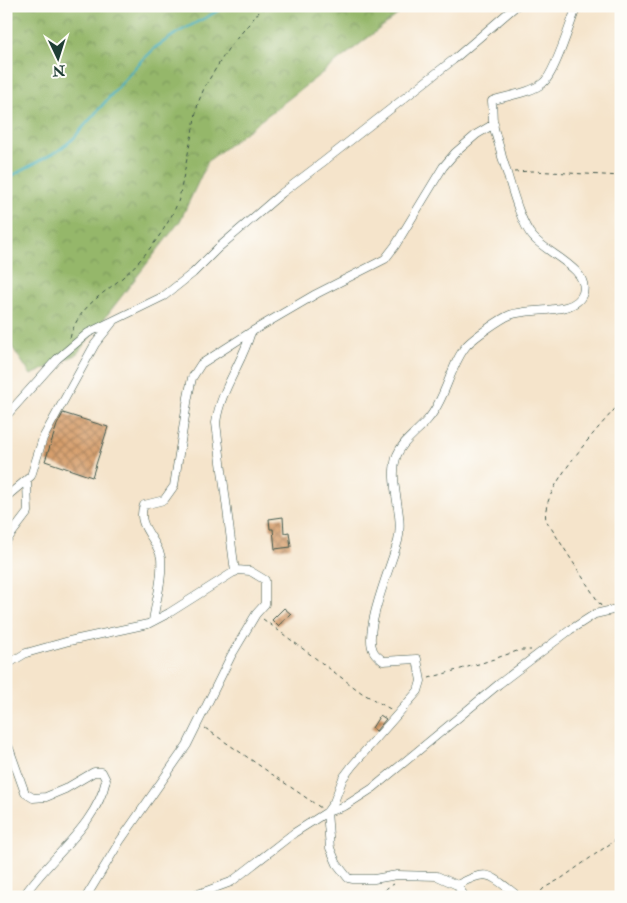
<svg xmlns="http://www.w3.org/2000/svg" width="627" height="903" font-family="'IM FELL Double Pica',serif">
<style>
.forest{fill:url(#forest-crowns);stroke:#5a7a50}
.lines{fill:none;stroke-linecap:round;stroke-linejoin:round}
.stream{stroke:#41afbe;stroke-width:2.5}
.building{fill:url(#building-cross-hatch)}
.minor-casing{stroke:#3f564b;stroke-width:9}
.path{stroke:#3f564b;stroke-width:1;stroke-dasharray:4 4;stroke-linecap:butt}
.minor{stroke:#fff;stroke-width:8}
</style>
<defs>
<pattern id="forest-crowns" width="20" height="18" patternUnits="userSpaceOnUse" patternTransform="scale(1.25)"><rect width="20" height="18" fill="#95b76b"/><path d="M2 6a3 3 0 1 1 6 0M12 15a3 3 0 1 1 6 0" fill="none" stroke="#799659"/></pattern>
<pattern id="building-cross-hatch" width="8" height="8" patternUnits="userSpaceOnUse" patternTransform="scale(1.25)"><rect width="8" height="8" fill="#d69e6c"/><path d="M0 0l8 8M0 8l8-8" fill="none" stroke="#ad825a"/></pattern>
</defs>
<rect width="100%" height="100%" fill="#fdfcf7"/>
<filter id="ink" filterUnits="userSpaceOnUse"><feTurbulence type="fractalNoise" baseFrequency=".02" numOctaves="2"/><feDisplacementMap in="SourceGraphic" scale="10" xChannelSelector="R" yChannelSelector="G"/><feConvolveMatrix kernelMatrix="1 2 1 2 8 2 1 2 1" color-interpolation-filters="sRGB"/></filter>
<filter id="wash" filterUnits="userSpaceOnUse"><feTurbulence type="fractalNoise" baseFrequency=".0096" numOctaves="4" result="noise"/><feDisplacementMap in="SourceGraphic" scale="20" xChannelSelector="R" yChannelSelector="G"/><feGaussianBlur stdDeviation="1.12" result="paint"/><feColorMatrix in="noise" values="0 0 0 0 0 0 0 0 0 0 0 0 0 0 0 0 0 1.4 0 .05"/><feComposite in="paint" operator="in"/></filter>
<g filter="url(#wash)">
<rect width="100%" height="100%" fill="#f5e4cb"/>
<!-- forest -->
<path class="forest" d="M6,6H409L208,161L180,221L76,355L31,375L6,338Z"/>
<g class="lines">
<!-- stream -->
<path class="stream" d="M6,179L59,150L73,139L139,63L156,47L177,33L227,6"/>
</g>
<g id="blocks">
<!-- building -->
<path class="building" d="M63,413L108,427L92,477L45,461L57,425Z
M283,517L284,533L289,532L291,547L275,549L273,529H270L269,519Z
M284,608L291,614L278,626L272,620Z
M380,715L386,719L376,731L372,728Z"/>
</g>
</g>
<g filter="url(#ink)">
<use href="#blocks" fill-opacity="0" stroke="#3f564b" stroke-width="1"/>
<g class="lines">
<defs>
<path id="minor" d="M6,416L57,359L88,333L164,296L193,273L218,248L282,193L323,162L453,60L516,6
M6,497L31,476L43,438L95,344L112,323
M6,541L28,512L27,480
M235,572L216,423C220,390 242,364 251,332
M153,621C156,600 163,579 161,558C158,539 135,526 144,505L164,500L174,486L188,397L192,378L201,364L251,332L316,294L385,259L395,246L443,167L455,153L477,134L494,124
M6,665L26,653L69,641L148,624L169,613L237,570L250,571L265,580V604L256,614L231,656L187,745L120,841L86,897
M6,751L9,748L25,793L33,798L46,797L65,789L94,772H102L106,780C97,825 48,859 23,897
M327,812L345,806L373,788L499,684L570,630L595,614L621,608
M327,812L330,848L337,864L348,878L353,879H374L397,875L437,876L457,885L465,897
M457,885C487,870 487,872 514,893L515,897
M190,897L231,882L294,833L327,812L334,802L343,778L352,766L418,691L421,681L417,659L383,661C380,658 374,654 373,650C363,631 392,563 398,541C405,513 387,482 397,455C403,440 419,431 429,418C446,398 451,363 467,345C475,337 500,319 510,315C529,307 576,316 583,293C590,269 546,253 533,237C519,222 509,177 502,157C500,147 496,137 494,128C492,119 493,110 492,101C508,95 529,94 543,83C555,74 570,23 577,6"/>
</defs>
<!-- minor casing -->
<use href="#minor" class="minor-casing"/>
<!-- path -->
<path class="path" d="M514,172L533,171L621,176
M70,338C78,307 101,296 123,277C144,259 170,225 179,199L198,103L205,86L228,49L259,12L267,6
M601,606L546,520C539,490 602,424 621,402
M263,619L362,693L392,710
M429,678L482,663L520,650H531
M205,728L321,808
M371,897L394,884
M536,897L544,888L562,878L621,836"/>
<!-- minor -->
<use href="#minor" class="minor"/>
</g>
</g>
<!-- margin -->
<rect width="627" height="903" fill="none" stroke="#fdfcf7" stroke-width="25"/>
<!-- north arrow -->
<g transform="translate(58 58) rotate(176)" stroke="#fdfcf7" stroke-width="4" paint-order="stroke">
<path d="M0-4L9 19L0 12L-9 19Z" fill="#1f3d34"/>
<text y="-8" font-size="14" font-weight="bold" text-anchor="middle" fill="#1f3d34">N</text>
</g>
</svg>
